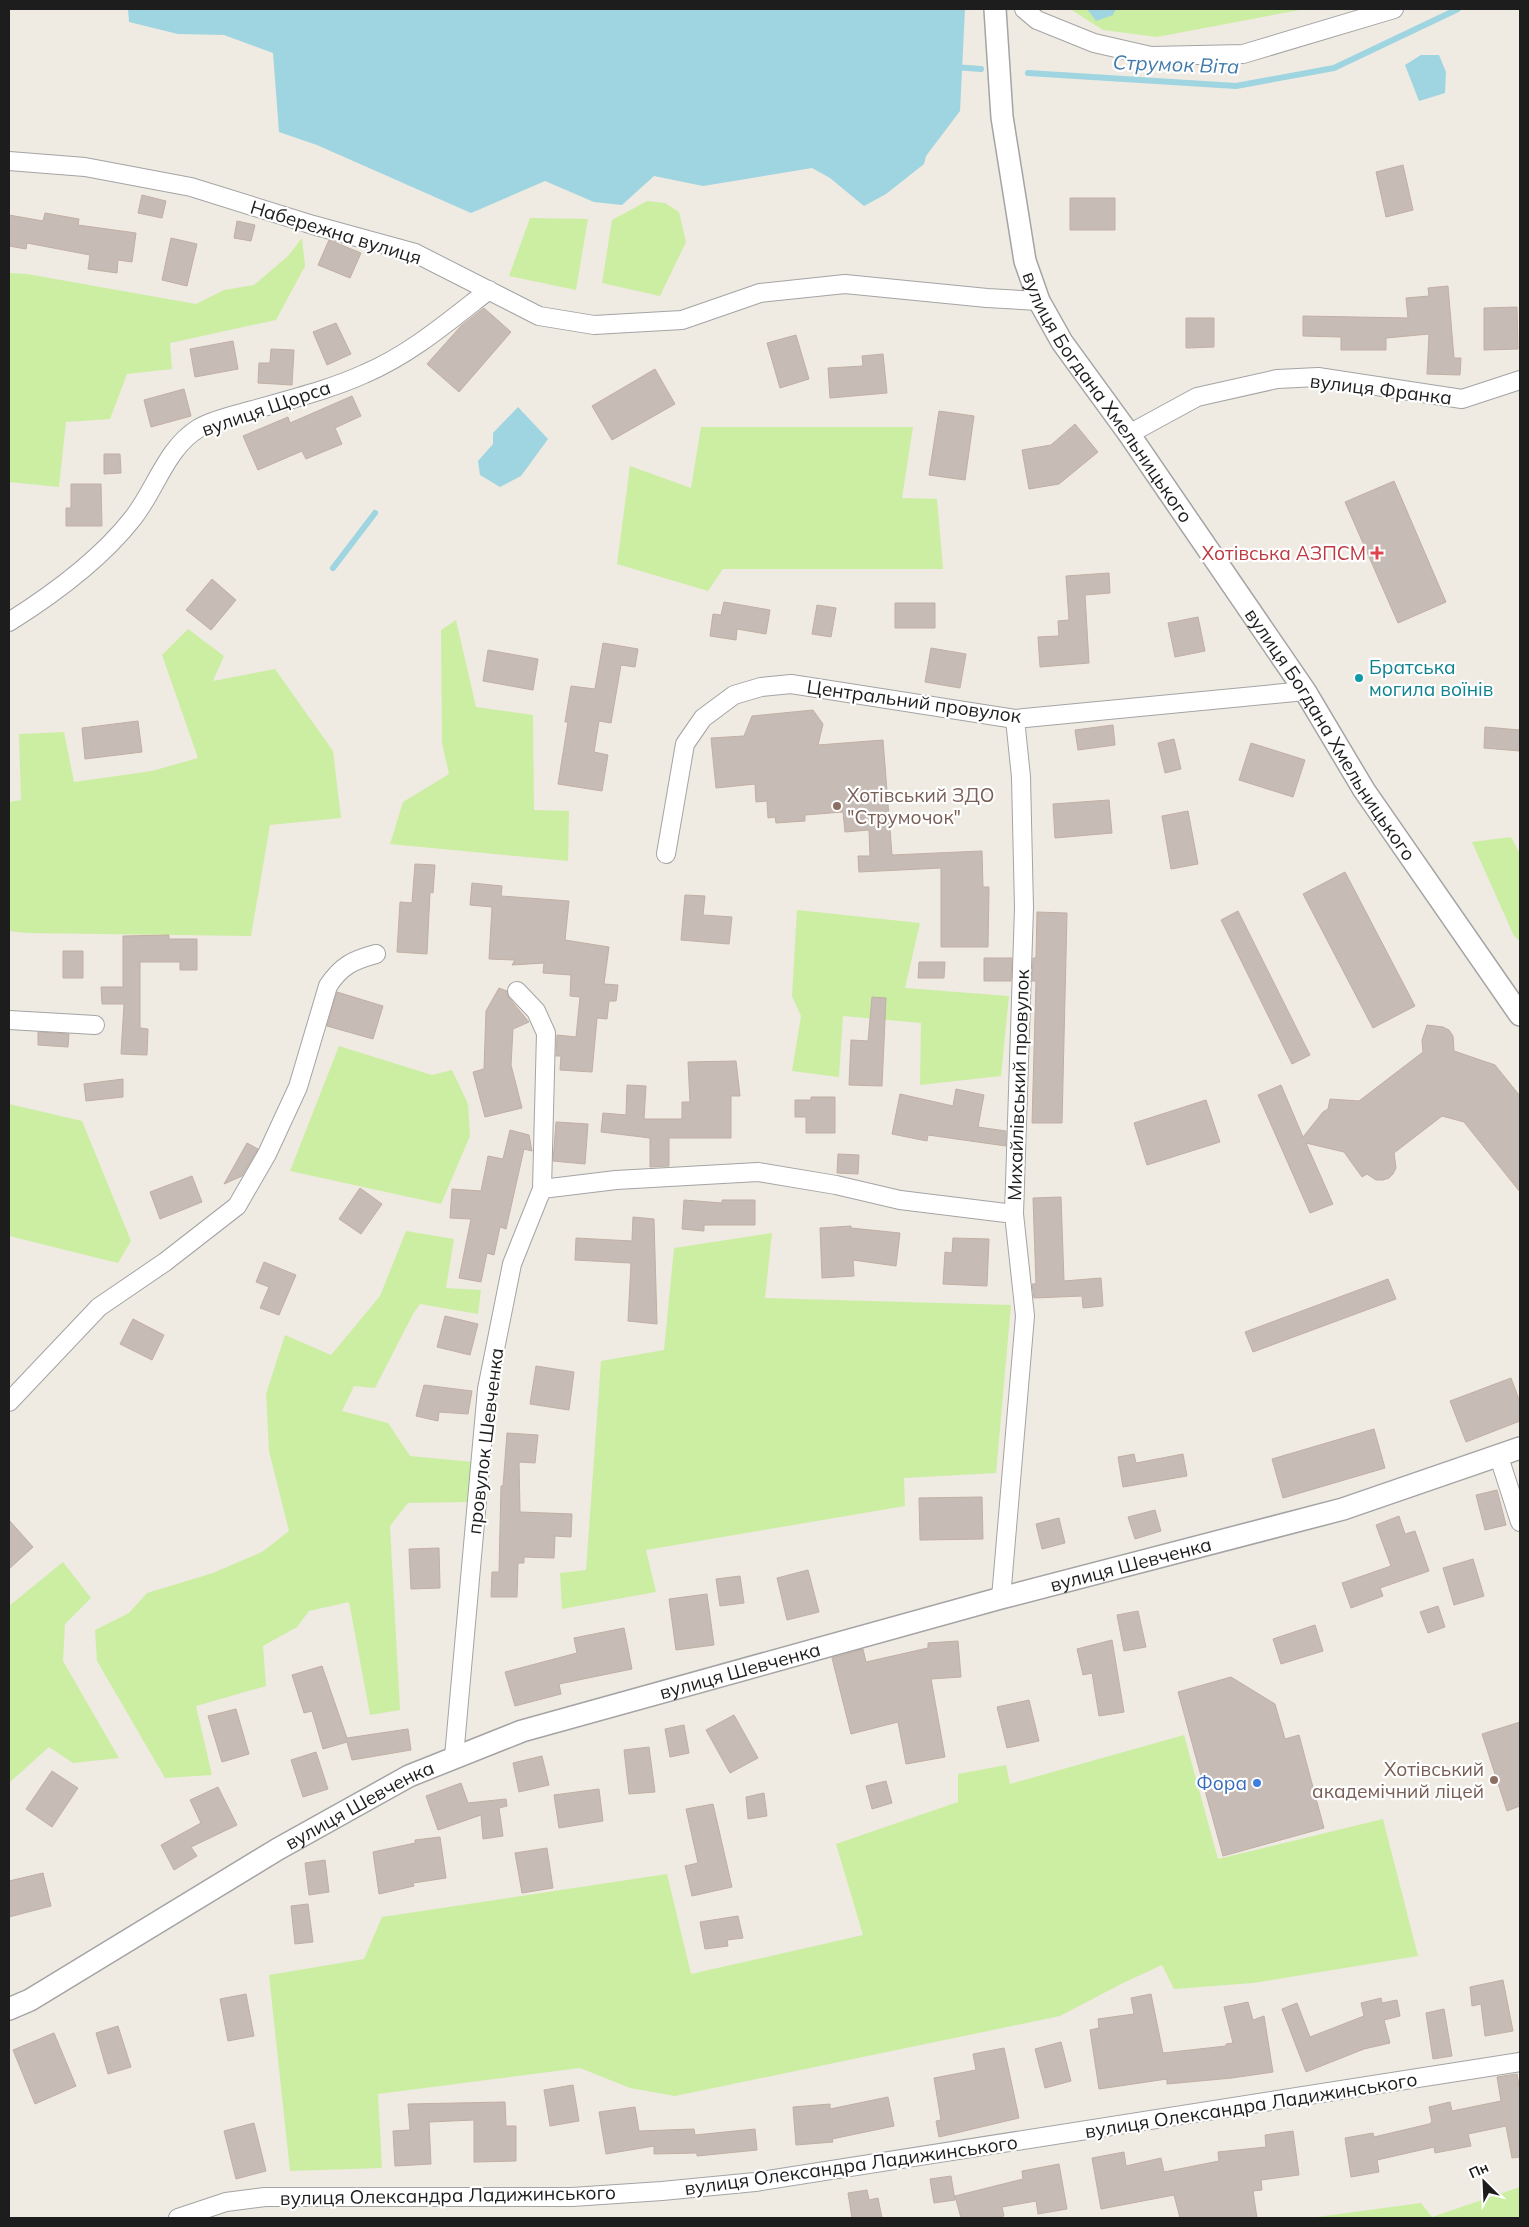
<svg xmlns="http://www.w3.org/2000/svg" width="1529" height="2227" font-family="Mulish,sans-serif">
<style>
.grass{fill:#cceea3}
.water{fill:#9ed5e0}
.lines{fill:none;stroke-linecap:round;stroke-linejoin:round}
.stream{stroke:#9ed5e0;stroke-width:6}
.building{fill:#c7bbb5;stroke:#c2afa3}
.minor-casing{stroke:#a4a4a4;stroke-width:20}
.tertiary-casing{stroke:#a4a4a4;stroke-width:24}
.minor{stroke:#fff;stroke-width:18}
.tertiary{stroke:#fff;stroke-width:21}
.health-dot{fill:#e0444e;stroke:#fff;stroke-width:2}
.culture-dot{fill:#0f9aa8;stroke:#fff;stroke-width:2}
.education-dot{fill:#8d6e63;stroke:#fff;stroke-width:2}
.shop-dot{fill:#3f7fe0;stroke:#fff;stroke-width:2}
.labels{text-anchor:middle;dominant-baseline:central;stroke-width:4.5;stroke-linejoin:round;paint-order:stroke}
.street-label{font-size:19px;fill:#1d1d1d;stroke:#fff}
.health-label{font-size:19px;fill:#be3a42;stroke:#fff;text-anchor:end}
.culture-label{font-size:19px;fill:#0d838f;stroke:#fff;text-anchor:start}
.education-label{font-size:19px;fill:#785e54;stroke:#fff;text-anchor:start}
.shop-label{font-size:19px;fill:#366cbe;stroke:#fff;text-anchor:end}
.water-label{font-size:20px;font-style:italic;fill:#407bab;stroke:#fff}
</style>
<rect width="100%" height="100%" fill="#efeae2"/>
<!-- grass -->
<path class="grass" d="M1070,9H1305L1157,37L1103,30Z
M647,201L665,203L679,212L686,242L660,296L602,283L612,220Z
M530,218L588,219L576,290L509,276Z
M302,238L305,266L276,320L170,343L172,369L127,374L110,419L66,422L59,487L9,482V273L27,274L196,304L224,290L254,285L288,256Z
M701,427H913L902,498L937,499L943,569H723L708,591L617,564L630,466L691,488Z
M456,620L476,707L533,715L534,810L569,811L568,861L390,844L403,802L449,774L442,743L441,630Z
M188,629L224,656L213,681L275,669L333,751L341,818L270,825L251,936L26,933L9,931V802L21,800L19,734L64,732L74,782L152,771L198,758L162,655Z
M1511,837L1520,854V941L1514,936L1472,842Z
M797,910L920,923L905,988L1009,996L1001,1076L920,1085L921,1023L843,1016L839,1077L792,1071L801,1016L792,996Z
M339,1046L432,1075L452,1070L468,1104L470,1136L441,1204L290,1171Z
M9,1104L82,1121L131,1241L118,1263L9,1236Z
M406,1231L454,1239L446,1288L481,1290L478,1314L420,1304L413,1314L375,1388L354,1386L342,1411L388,1423L410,1456L473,1462L468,1502L408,1503L390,1526L400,1710L370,1715L349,1602L309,1611L297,1627L263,1646L266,1686L196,1706L212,1775L165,1778L97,1661L95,1630L129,1613L147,1593L213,1573L262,1552L289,1531L269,1451L266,1394L285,1335L331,1355L380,1296Z
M772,1233L765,1298L1011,1305L996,1473L904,1478L905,1506L646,1550L656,1592L562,1609L560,1573L586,1570L601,1361L664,1350L674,1248Z
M63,1562L91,1598L65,1624L63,1661L119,1758L73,1763L49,1747L9,1783V1606Z
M1184,1735L1218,1859L1383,1819L1418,1956L1253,1983L1174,1989L1162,1965L1123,1983L1060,2016L675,2096L630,2088L580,2068L378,2094L382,2168L290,2171L269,1975L364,1959L382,1917L667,1874L691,1974L863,1935L836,1844L958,1802V1774L1006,1765L1010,1784Z
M1520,2187V2218H1309L1421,2203L1432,2217Z"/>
<!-- water -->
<path class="water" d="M128,9H965L960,111L926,156L924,164L886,194L864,206L830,178L812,168L703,186L654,176L622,205L594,202L545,181L471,213L317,145L279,132L273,53L224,35L178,34L129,22Z
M1087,9H1116L1113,15L1096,21Z
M1421,55H1439L1446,72L1445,93L1419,101L1405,65Z
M518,407L548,439L521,476L500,487L480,475L478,461L493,444V433Z"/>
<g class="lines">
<!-- stream -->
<path class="stream" d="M954,67L981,69
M1028,73L1236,86L1334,68L1458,9
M333,568L375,513"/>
</g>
<!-- building -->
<path class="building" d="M1403,165L1413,210L1386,217L1376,172Z
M142,195L166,201L162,218L138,213Z
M1070,198H1115V230H1070Z
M45,213L79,219L78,225L136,233L132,262L118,260L117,273L88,269L90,255L27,243L26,249L9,246V215L43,221Z
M237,221L255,225L251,241L234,238Z
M171,238L197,244L187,286L162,280Z
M329,240L361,253L350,278L318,265Z
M1448,286L1454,358H1461L1460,375L1427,374L1429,334L1386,338V350H1341V337L1303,336V316L1408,318L1406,298L1429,296L1428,288Z
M1517,307L1518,349L1484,350V308Z
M484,308L511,332L459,392L427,364L461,326Z
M1186,318H1214V347L1186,348Z
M336,323L351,354L327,365L313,332Z
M796,335L809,379L780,388L767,343Z
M233,341L238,369L195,377L190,349Z
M271,349L294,350L292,385L258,383L259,363H270Z
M883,354L887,393L830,398L828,368L863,366L862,356Z
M655,369L675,404L612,440L592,406Z
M184,389L191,416L151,427L144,400Z
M352,396L361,416L335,428L342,444L306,459L302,451L258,470L243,436L288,417L290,423Z
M939,411L974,416L965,480L929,475Z
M1075,424L1098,452L1059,484L1029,489L1022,450L1051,445Z
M104,454H120L121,473L104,474Z
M1394,481L1446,602L1398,623L1345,502Z
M71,484H101L102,526H66V508H71Z
M1109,573L1110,593L1085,595L1089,663L1040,667L1038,637L1059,636L1058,621L1069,620L1066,576Z
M212,579L236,600L211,630L186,610Z
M724,602L770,610L766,634L737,629L736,640L710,636L713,614L721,615Z
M895,603H935V628H895Z
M817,605L836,608L831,637L812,634Z
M1198,617L1205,651L1175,657L1168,623Z
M603,643L638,649L635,667L621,665L611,723L599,721L594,752L608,755L602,791L558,784L568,722H565L571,686L595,689Z
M931,648L966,654L960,688L925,682Z
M488,650L538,659L533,690L483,681Z
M813,710L823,724L818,745L883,740L892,855L982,851L983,887H989L988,947H941V868L859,872L858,856H870L869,830L845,832L843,812L805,815V821L776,823L775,817L768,818L767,801L756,802L755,784L716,788L711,738L744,736L752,716Z
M138,721L142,752L85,759L82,728Z
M1113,725L1115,745L1078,750L1075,730Z
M1485,727L1520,730V751L1484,748Z
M1174,739L1181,769L1165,773L1158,743Z
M1251,743L1305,760L1293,797L1239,780Z
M1109,800L1112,833L1055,838L1053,804Z
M1188,811L1198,864L1171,869L1162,816Z
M415,864L435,865L433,893L430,892L427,954L397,952L400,902L412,903Z
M1345,872L1415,1006L1373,1028L1303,894Z
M472,883L502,886L501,896L569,901L565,940L609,947L604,984L618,985L616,1001H609L607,1019L597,1018L592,1072L560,1070L561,1056H556L557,1035L576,1037L580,997L570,996L571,975L543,973L544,963L512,965L515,960L489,959L492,907L470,905Z
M685,895L705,896L703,915L732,917L729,944L681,940Z
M1238,911L1310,1055L1292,1064L1221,920Z
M1037,912L1067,913L1062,1123H1032L1036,981H1032L1033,958H1036Z
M169,935V939H197V970H180V962H140V1028L148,1029L147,1055L121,1054L124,1004H102L101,987H123V936Z
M63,951H83V978H63Z
M984,958H1012L1011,981H984Z
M919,962H945L944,978H918Z
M499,988L507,991L509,998L529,1022L513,1029L511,1065L522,1108L485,1117L473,1072L484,1069L486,1011Z
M337,992L383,1006L373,1039L327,1026Z
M872,997L886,998L882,1086L849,1085L851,1040L868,1041Z
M1427,1025L1443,1027L1449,1030L1453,1036L1454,1051L1495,1065L1520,1096V1192L1464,1122L1442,1116L1394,1153L1396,1168L1393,1174L1389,1178L1383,1180H1376L1367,1174L1362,1177L1344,1152L1306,1143L1333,1204L1310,1213L1258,1095L1281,1085L1303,1137L1323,1112L1328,1109L1330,1099L1359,1101L1423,1052L1422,1040Z
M38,1032L69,1034L68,1047L38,1045Z
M736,1061L740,1096H731V1138H669V1166L650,1167V1138L601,1132L603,1113L626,1115L627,1085L646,1086L644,1119H682V1102H690L688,1062Z
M123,1079V1097L86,1101L84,1084Z
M956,1089L984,1095L978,1127L1006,1131V1146L928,1135L927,1141L892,1134L900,1094L953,1106Z
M811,1097H835V1133H806V1117H795V1100H811Z
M1206,1100L1220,1142L1147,1165L1134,1123Z
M556,1122L588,1124L585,1164L553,1161Z
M510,1130L529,1135L532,1151L524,1149L506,1229L500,1227L494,1255L487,1253L481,1282L459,1278L471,1219L450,1218L452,1189L481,1191L488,1156L503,1159Z
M247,1143L258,1149L242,1176L224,1184Z
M838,1154L859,1155L858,1174L837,1173Z
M192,1176L202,1202L160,1219L150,1192Z
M360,1188L382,1204L361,1234L339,1219Z
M1061,1197L1064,1281L1101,1278L1103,1306L1083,1308L1082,1296L1034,1298L1032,1284H1036L1033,1198Z
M684,1200L722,1203V1200H755V1225H704V1231L682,1229Z
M633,1217L654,1219L657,1324L628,1321L631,1263L575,1260L576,1238L632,1241Z
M851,1226V1228L900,1233L896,1266L853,1260L854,1276L822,1278L820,1228Z
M953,1238L989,1239L987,1286L943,1284L945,1252L952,1253Z
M264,1262L296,1275L279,1315L260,1308L269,1287L256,1282Z
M1388,1279L1396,1299L1253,1352L1245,1332Z
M445,1316L478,1324L470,1355L437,1347Z
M133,1319L164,1335L152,1360L120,1344Z
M536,1366L574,1372L569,1410L530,1404Z
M1511,1378L1520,1402V1421L1466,1442L1450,1401Z
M424,1385L472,1391L468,1414L439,1412L438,1421L416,1416Z
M1374,1429L1385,1468L1283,1498L1272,1459Z
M507,1433L538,1435L535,1463L519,1462L520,1512L572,1514L571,1537L555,1536L554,1558L524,1557V1563H518L517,1597H491L492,1572H499L501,1486H503Z
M1134,1454L1136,1463L1183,1454L1187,1476L1123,1487L1118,1457Z
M1497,1490L1506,1525L1485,1530L1476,1495Z
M982,1497L983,1539L920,1540L919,1498Z
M1155,1510L1161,1531L1135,1539L1128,1517Z
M1399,1516L1405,1534L1415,1531L1429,1571L1380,1588L1383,1596L1351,1608L1342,1583L1391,1566L1376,1525Z
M1059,1518L1065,1543L1042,1549L1036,1524Z
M9,1520L33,1547L9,1569Z
M439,1548L440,1588L411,1589L409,1549Z
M1473,1559L1484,1596L1454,1605L1443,1568Z
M808,1570L819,1612L787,1620L777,1578Z
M740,1576L744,1603L720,1606L716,1579Z
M707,1594L714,1645L676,1650L669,1599Z
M1438,1606L1445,1627L1428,1633L1420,1612Z
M1138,1611L1146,1647L1124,1651L1117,1615Z
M1315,1625L1323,1651L1281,1664L1273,1639Z
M624,1628L632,1669L559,1684L561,1694L515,1706L505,1672L577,1653L574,1638Z
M1112,1640L1124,1712L1099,1716L1092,1673L1083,1675L1077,1649Z
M958,1641L961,1677L931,1679L945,1757L906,1764L898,1722L851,1734L832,1658L863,1649L866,1662L928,1648V1643Z
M322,1666L347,1738L408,1729L411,1750L352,1760L347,1742L323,1749L312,1711L304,1713L292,1675Z
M1231,1677L1275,1704L1285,1739L1299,1735L1324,1828L1223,1856L1178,1692Z
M1029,1700L1039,1741L1007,1748L997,1707Z
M236,1709L249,1754L222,1762L208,1716Z
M734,1715L758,1758L730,1773L706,1730Z
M1520,1722V1806L1507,1811L1482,1734Z
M684,1725L689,1753L670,1757L665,1729Z
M649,1747L655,1792L629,1794L624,1750Z
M316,1752L328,1789L303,1797L291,1760Z
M542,1756L549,1785L519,1792L513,1763Z
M52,1771L78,1788L52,1827L26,1809Z
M886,1781L892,1803L872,1809L866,1786Z
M461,1783L468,1803L506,1799L507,1806L499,1808L503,1836L483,1839L481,1815L438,1830L426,1796Z
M218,1787L237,1825L191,1847L197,1856L174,1870L161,1845L201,1823L190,1800Z
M599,1789L603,1821L559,1828L554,1795Z
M764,1793L767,1816L748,1819L746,1797Z
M713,1804L732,1887L692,1896L685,1866L698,1863L686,1809Z
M440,1837L446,1878L413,1883L414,1886L379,1894L373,1852L415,1843V1840Z
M547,1848L553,1888L522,1893L515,1853Z
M325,1860L329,1892L309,1895L305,1863Z
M43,1873L51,1906L9,1917V1881Z
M308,1904L313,1942L295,1944L291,1906Z
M738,1916L743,1938L727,1940L728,1946L705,1949L700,1922Z
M1503,1980L1513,2031L1485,2036L1481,2004L1472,2006L1470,1987Z
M246,1994L254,2036L228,2041L220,1999Z
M1151,1994L1163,2053L1226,2046V2044L1233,2043L1224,2007L1248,2002L1253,2020L1264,2016L1273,2072L1232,2078L1167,2084V2079L1099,2089L1090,2030L1099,2028L1098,2019L1134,2014L1131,1998Z
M1381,1998L1382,2003L1397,2000L1400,2016L1384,2020L1390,2043L1364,2049L1306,2072L1282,2009L1297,2003L1310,2037L1364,2016L1361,2003Z
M1444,2009L1452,2056L1433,2059L1426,2013Z
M118,2026L131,2067L108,2074L96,2033Z
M54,2033L76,2086L35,2104L13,2050Z
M1061,2042L1071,2081L1045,2088L1035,2049Z
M1004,2048L1019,2118L939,2137L936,2121L941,2120L934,2078L976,2070L973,2054Z
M1517,2074L1520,2092V2157L1512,2158L1506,2126L1468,2134L1471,2146L1435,2153L1434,2147L1377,2160L1379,2172L1351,2177L1345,2138L1373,2133L1374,2137L1429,2124L1432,2122L1429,2107L1450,2102L1452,2111L1501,2101L1497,2077Z
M573,2085L579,2121L550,2126L544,2090Z
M888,2097L894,2126L832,2139L833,2142L796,2145L793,2107L830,2104V2109Z
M505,2102L506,2126H516V2161L474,2162V2120L429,2122L431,2164L395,2166L393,2131L410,2130L408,2104Z
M635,2107L639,2131L694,2129L695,2135L755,2129L757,2150L697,2156V2153L654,2154V2146L606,2154L599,2112Z
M254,2123L266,2171L236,2179L224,2131Z
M1293,2131L1299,2175L1261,2180L1262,2190L1253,2191L1257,2218H1180L1174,2195L1101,2209L1092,2158L1124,2152L1126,2166L1161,2158L1164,2172L1219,2161L1218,2152L1266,2147L1265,2135Z
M1059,2164L1067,2209L1038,2214L1036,2201L1002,2207L1004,2216L995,2218H961L955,2196L1023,2179L1022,2171Z
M951,2176L955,2200L934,2203L930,2179Z
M867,2190L869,2200L878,2198L882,2218H852L848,2193Z"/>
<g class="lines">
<defs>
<path id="minor" d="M1024,9L1037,20L1094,43L1151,56L1243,54L1394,9
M9,161L85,167L191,187L313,225L415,253L539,316L594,325L682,320L760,293L845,284L987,298L1039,301
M1129,434L1197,397L1277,379L1318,377L1462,399L1520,380
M9,622C52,595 101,559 133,518C156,489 166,448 199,428C215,419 235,415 253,410C290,399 329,390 364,374C411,354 449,321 489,290
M666,854L685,744L703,718L734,695L761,687L791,684L1015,719L1305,691
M9,1020L95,1025
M542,1189L616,1180L758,1172L836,1185L900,1200L1014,1214
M9,1402L99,1307L165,1262L237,1206L267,1154L298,1087L328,986C341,966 353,960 376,954
M1499,1457L1520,1522
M1001,1598L1025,1316L1014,1214L1024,908L1021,777L1015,719
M454,1757L487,1389L512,1264L542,1189L546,1033L536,1011L517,991
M178,2218L226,2202L265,2197H572L662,2191L755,2182L1520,2062"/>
<g id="tertiary">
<path id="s1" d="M995,9L1002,117L1025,261L1039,301L1062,342L1129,434L1305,691L1364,790L1520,1015"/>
<path id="s2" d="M9,2009L30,2000L278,1849L409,1776L522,1731L1001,1598L1343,1509L1520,1448"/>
</g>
</defs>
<!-- minor casing -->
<use href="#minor" class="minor-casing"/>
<!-- tertiary casing -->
<use href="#tertiary" class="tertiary-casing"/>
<!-- minor -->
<use href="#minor" class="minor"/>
<!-- tertiary -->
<use href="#tertiary" class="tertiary"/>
</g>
<!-- markers -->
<path class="health-dot" d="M1374.5 545.5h5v5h5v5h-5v5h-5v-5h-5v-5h5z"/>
<circle class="culture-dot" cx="1359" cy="678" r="5"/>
<g class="education-dot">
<circle cx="837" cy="806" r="5"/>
<circle cx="1494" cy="1780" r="5"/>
</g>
<circle class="shop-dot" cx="1257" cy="1783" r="5"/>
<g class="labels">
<!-- street labels -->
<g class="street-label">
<text transform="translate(336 232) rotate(17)">Набережна вулиця</text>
<text transform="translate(1381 389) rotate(7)">вулиця Франка</text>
<text stroke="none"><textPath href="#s1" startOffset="414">вулиця Богдана Хмельницького</textPath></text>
<text transform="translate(266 408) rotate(-19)">вулиця Щорса</text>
<text transform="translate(914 701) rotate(8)">Центральний провулок</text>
<text stroke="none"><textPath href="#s1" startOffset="819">вулиця Богдана Хмельницького</textPath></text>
<text transform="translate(1018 1085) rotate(-88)">Михайлівський провулок</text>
<text transform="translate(485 1441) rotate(-83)">провулок Шевченка</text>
<text stroke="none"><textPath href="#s2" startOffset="1216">вулиця Шевченка</textPath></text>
<text stroke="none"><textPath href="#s2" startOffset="811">вулиця Шевченка</textPath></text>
<text stroke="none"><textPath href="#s2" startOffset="406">вулиця Шевченка</textPath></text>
<text transform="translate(1251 2105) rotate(-9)">вулиця Олександра Ладижинського</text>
<text transform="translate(851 2165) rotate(-8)">вулиця Олександра Ладижинського</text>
<text transform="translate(448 2195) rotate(-1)">вулиця Олександра Ладижинського</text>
</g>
<!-- health labels -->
<g class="health-label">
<text x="1366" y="553">Хотівська АЗПСМ</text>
</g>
<!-- culture labels -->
<g class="culture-label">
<text x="1369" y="667">Братська<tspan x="1369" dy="22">могила воїнів</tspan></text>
</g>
<!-- education labels -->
<g class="education-label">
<text x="847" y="795">Хотівський ЗДО<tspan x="847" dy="22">"Струмочок"</tspan></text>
<text x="1484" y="1769" text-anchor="end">Хотівський<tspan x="1484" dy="22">академічний ліцей</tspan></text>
</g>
<!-- shop labels -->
<g class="shop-label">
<text x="1247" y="1783">Фора</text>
</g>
<!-- water labels -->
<g class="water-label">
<text transform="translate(1176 64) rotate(2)">Струмок Віта</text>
</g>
</g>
<!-- border -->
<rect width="1529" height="2227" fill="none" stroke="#1d1d1d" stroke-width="20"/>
<!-- north arrow -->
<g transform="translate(1484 2182) rotate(336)" stroke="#ffffff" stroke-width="4" paint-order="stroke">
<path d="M0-4L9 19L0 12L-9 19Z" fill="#1d1d1d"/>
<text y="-8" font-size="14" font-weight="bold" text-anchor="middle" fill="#1d1d1d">Пн</text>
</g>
</svg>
